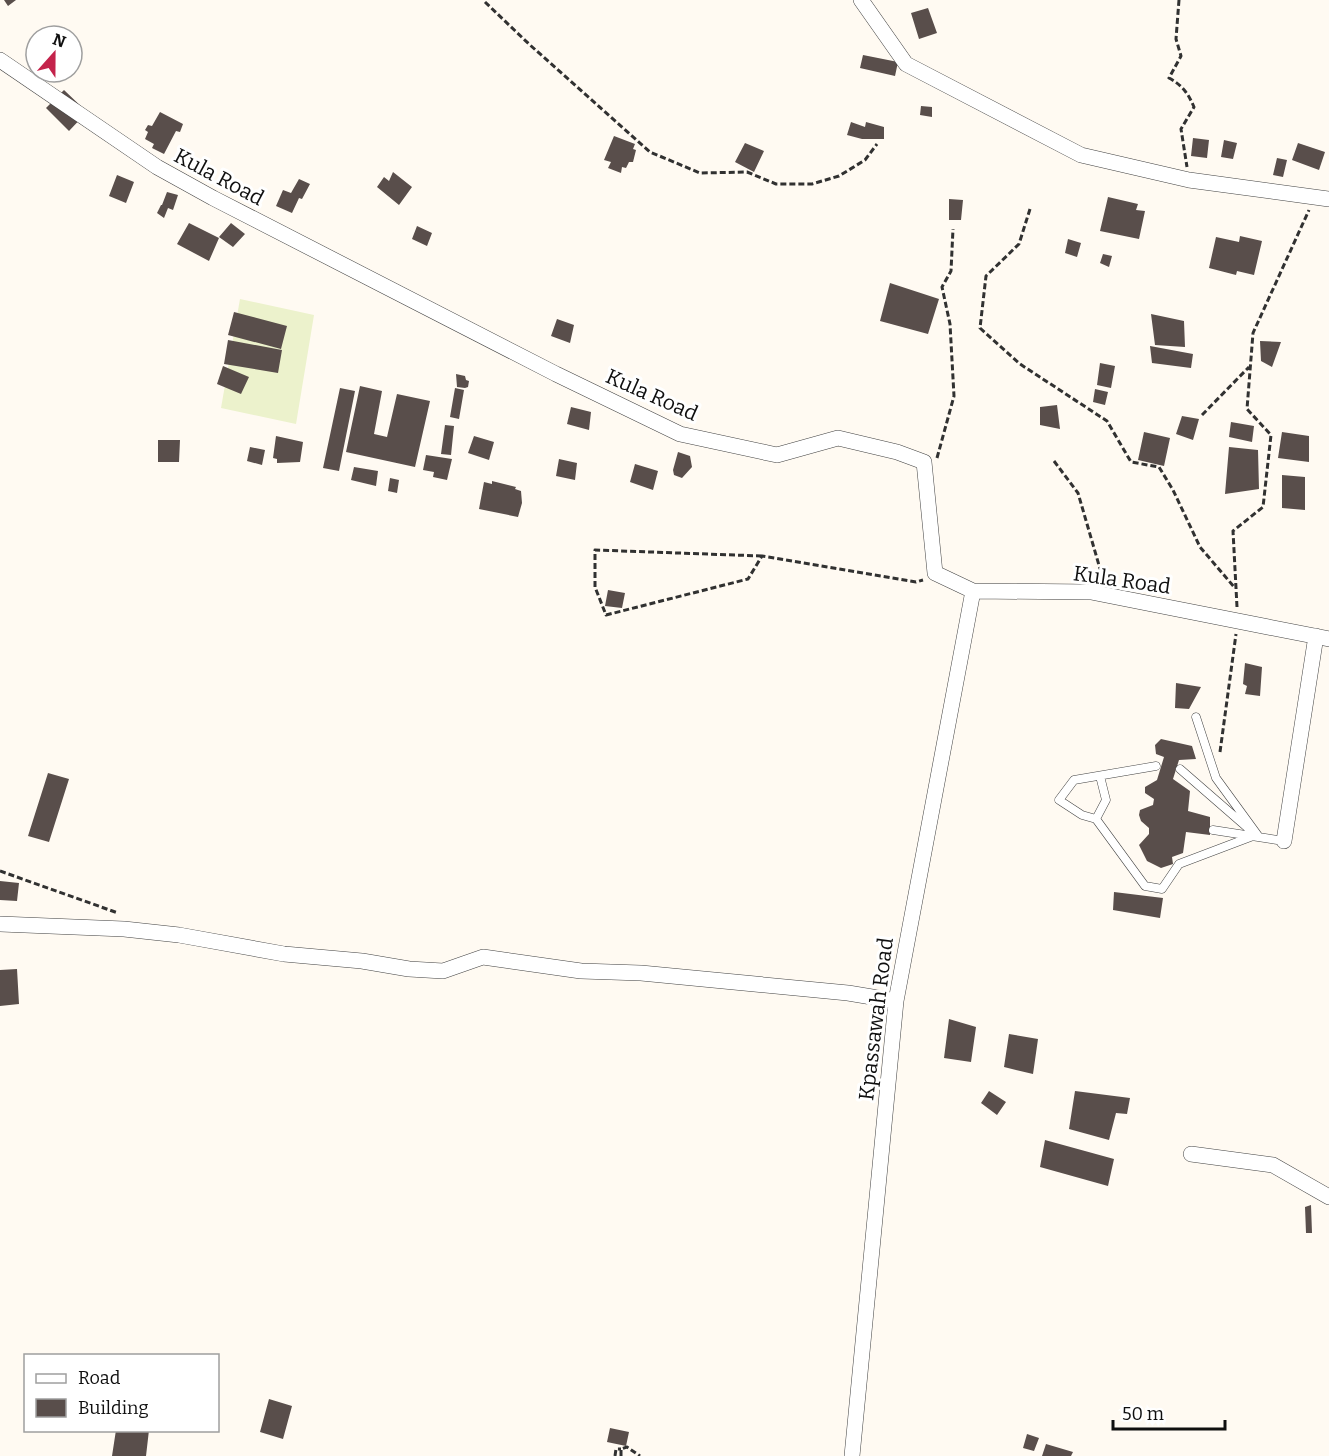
<svg xmlns="http://www.w3.org/2000/svg" width="1329" height="1456" font-family="Bitter,serif">
<style>
.pitch{fill:#ecf2cc}
.building{fill:#594e4b}
.lines{fill:none;stroke-linecap:round;stroke-linejoin:round}
.service-casing{stroke:#424242;stroke-width:9}
.minor-casing{stroke:#424242;stroke-width:16}
.path{stroke:#313131;stroke-width:3;stroke-dasharray:6 3;stroke-linecap:butt}
.service{stroke:#fff;stroke-width:8}
.minor{stroke:#fff;stroke-width:15}
.labels{text-anchor:middle;dominant-baseline:central;stroke-width:6;stroke-linejoin:round;paint-order:stroke}
.street-label{font-size:21px;fill:#0f0f0f;stroke:#fff}
</style>
<rect width="100%" height="100%" fill="#fffaf2"/>
<!-- pitch -->
<path class="pitch" d="M240,299L314,315L296,424L221,408Z"/>
<!-- building -->
<path class="building" d="M4,0H16L8,6Z
M928,8L937,33L919,39L911,13Z
M863,55L898,62L895,76L860,68Z
M64,90L87,112L69,131L46,108Z
M921,106L932,107V117L920,115Z
M160,112L183,124L180,132L176,131L164,154L152,148L154,144L145,139L148,132L145,130L148,125L152,126Z
M851,122L865,127L866,122L884,127V139H862L847,135Z
M614,136L635,144L633,149L636,150L633,162H629L626,168L622,167L621,173L608,168L611,162L604,160Z
M1193,138L1209,140L1207,158L1191,156Z
M1224,140L1237,143L1233,159L1221,157Z
M745,143L764,151L754,172L735,162Z
M1298,143L1325,152L1319,170L1292,160Z
M1277,158L1287,160L1283,177L1273,175Z
M393,172L412,187L399,205L377,187L384,177L389,181Z
M117,175L134,182L126,203L109,196Z
M299,179L310,184L302,199L299,198L292,213L276,206L283,190L291,193Z
M167,192L178,195L173,210L168,208L164,218L157,213L161,205H162Z
M1108,197L1138,204L1136,210L1145,211L1139,239L1100,231Z
M949,199L963,200L961,220H949Z
M189,223L219,238L209,261L177,244Z
M231,223L245,234L233,247L219,237Z
M417,226L432,233L427,246L412,239Z
M1240,236L1262,241L1254,275L1237,271L1236,275L1209,268L1216,237L1239,242Z
M1068,239L1081,243L1077,257L1065,253Z
M1103,254L1112,256L1109,267L1100,263Z
M890,283L939,299L928,334L880,321Z
M234,312L287,326L281,349L228,335Z
M1151,314L1184,321L1185,347L1155,345Z
M557,319L574,325L570,343L551,336Z
M228,340L282,350L278,373L224,364Z
M1260,341L1281,342L1272,367L1261,361Z
M1150,346L1193,354L1191,368L1152,363Z
M1100,363L1115,366L1111,388L1097,385Z
M223,366L249,377L241,394L217,384Z
M456,374L465,376L466,380L469,381L468,387L465,388L457,387Z
M360,386L382,391L374,434L387,437L397,394L430,401L415,467L346,452Z
M340,388L355,391L339,471L323,468Z
M455,388L464,390L459,419L450,417Z
M1095,389L1108,392L1105,405L1093,402Z
M1057,405L1060,429L1040,425V407Z
M571,407L591,412L589,430L567,424Z
M1182,416L1199,419L1193,440L1176,434Z
M1231,422L1254,426L1252,442L1229,437Z
M445,425L454,426L451,455L441,454Z
M1144,432L1170,438L1164,466L1138,460Z
M1282,432L1309,436V462L1278,458Z
M276,436L303,442L300,462L277,463V459L273,458Z
M474,436L494,442L489,460L468,453Z
M158,440H180L179,462H158Z
M250,447L265,450L262,465L247,461Z
M1229,447L1258,450L1259,489L1225,494Z
M678,452L690,456L692,467L682,478L674,475L673,470Z
M426,455L452,459L447,480L433,477L434,472L423,470Z
M559,459L577,463L575,480L556,476Z
M635,464L658,471L653,490L630,482Z
M354,467L378,471L376,486L351,480Z
M1282,475L1305,477V510L1282,508Z
M390,478L399,480L397,493L388,491Z
M492,481L516,487L515,489L521,491L522,503L518,517L479,509L484,482L492,484Z
M608,590L625,593L622,608L605,606Z
M1245,663L1262,667L1260,696L1245,694L1247,686L1243,684Z
M1176,683L1201,687L1189,709L1175,708Z
M1161,739L1192,746L1196,759L1179,760L1173,779L1190,791L1188,811L1210,817V835L1186,832L1183,853L1172,857L1173,864L1161,868L1147,861L1139,845L1149,834V828L1141,821L1139,815L1140,810L1153,805L1154,799L1145,793V787L1157,780L1164,757L1156,754L1155,745Z
M48,773L69,779L49,842L28,836Z
M0,881L19,883L17,901L0,900Z
M1114,892L1163,898L1160,918L1113,910Z
M17,969L19,1004L0,1006V970Z
M949,1019L976,1027L971,1062L944,1058Z
M1009,1034L1038,1039L1033,1074L1004,1067Z
M989,1091L1006,1102L997,1115L981,1103Z
M1075,1091L1130,1098L1127,1114L1116,1113L1109,1140L1069,1129Z
M1045,1140L1114,1159L1108,1186L1040,1167Z
M1311,1205L1312,1233H1306L1305,1207Z
M269,1399L292,1406L283,1439L260,1432Z
M610,1428L629,1432L626,1446L607,1442Z
M116,1430H149L146,1456H112Z
M1027,1434L1039,1438L1034,1451L1023,1448Z
M1046,1444L1073,1452L1071,1456H1042Z"/>
<g class="lines">
<defs>
<path id="service" d="M1196,717L1216,778L1259,837
M1156,766L1074,780L1059,800L1082,815L1096,819L1145,886L1162,889L1179,864L1253,836
M1180,769L1249,829
M1096,819L1106,800L1100,776
M1213,830L1284,841"/>
<path id="minor" d="M861,0L906,64L1081,155L1189,180L1329,199
M0,60L157,167L213,198L556,374L680,434L777,455L838,438L897,452L924,462L935,573L973,591L1091,592L1329,639
M1284,841L1316,636
M0,924L124,929L179,935L284,954L362,961L409,969L443,971L483,957L581,971L641,973L848,993L896,1001
M1191,1154L1273,1165L1329,1197
M852,1456L896,1001L973,591"/>
</defs>
<!-- service casing -->
<use href="#service" class="service-casing"/>
<!-- minor casing -->
<use href="#minor" class="minor-casing"/>
<!-- path -->
<path class="path" d="M1179,0L1176,39L1181,56L1169,78C1182,85 1188,93 1194,107L1181,129L1187,167
M485,2L530,45L650,152L700,173L747,172L776,184H812L839,176L865,160L877,144
M1030,209L1019,244L986,276L980,328L1020,364L1107,421L1131,462L1159,467L1173,490L1200,547L1235,588
M1202,415L1249,367
M937,458L954,396L950,324L942,287L951,271L953,229
M1054,461L1078,493L1103,579
M762,556L595,550V587L606,615L748,579L762,556L916,582L923,580
M1237,607L1233,531L1263,507L1271,435L1247,409L1253,333L1309,210
M1220,752L1236,634
M0,871L118,913
M615,1456L616,1449H621
M621,1456V1449L627,1447L640,1456"/>
<!-- service -->
<use href="#service" class="service"/>
<!-- minor -->
<use href="#minor" class="minor"/>
</g>
<g class="labels">
<!-- street labels -->
<g class="street-label">
<text transform="translate(219 177) rotate(28)">Kula Road</text>
<text transform="translate(652 395) rotate(24)">Kula Road</text>
<text transform="translate(1122 580) rotate(8)">Kula Road</text>
<text transform="translate(876 1019) rotate(-83)">Kpassawah Road</text>
</g>
</g>
<!-- legend -->
<rect x="24" y="1354" width="195" height="78" fill="#ffffff" stroke="#9f9f9f" stroke-width="1.5"/>
<rect x="36" y="1374" width="30" height="9" fill="#ffffff" stroke="#9f9f9f" stroke-width="1.5"/>
<text x="78" y="1384" font-size="18" fill="#0f0f0f">Road</text>
<rect x="36" y="1399" width="30" height="18" fill="#594e4b" stroke="#9f9f9f" stroke-width="1.5"/>
<text x="78" y="1414" font-size="18" fill="#0f0f0f">Building</text>
<!-- north arrow -->
<g transform="translate(54 54) rotate(21)"><circle r="28" fill="#ffffff" stroke="#9f9f9f" stroke-width="1.5"/>
<path d="M0-4.5L10 22L0 15L-10 22Z" fill="#c4234b"/>
<text y="-9" font-size="16" font-weight="bold" text-anchor="middle" fill="#0f0f0f">N</text>
</g>
<!-- scale -->
<path d="M1113 1420v9h112v-9" fill="none" stroke="#0f0f0f" stroke-width="3"/>
<text x="1122" y="1420" font-size="18" fill="#0f0f0f" stroke="#ffffff" stroke-width="4.5" paint-order="stroke">50 m</text>
</svg>
